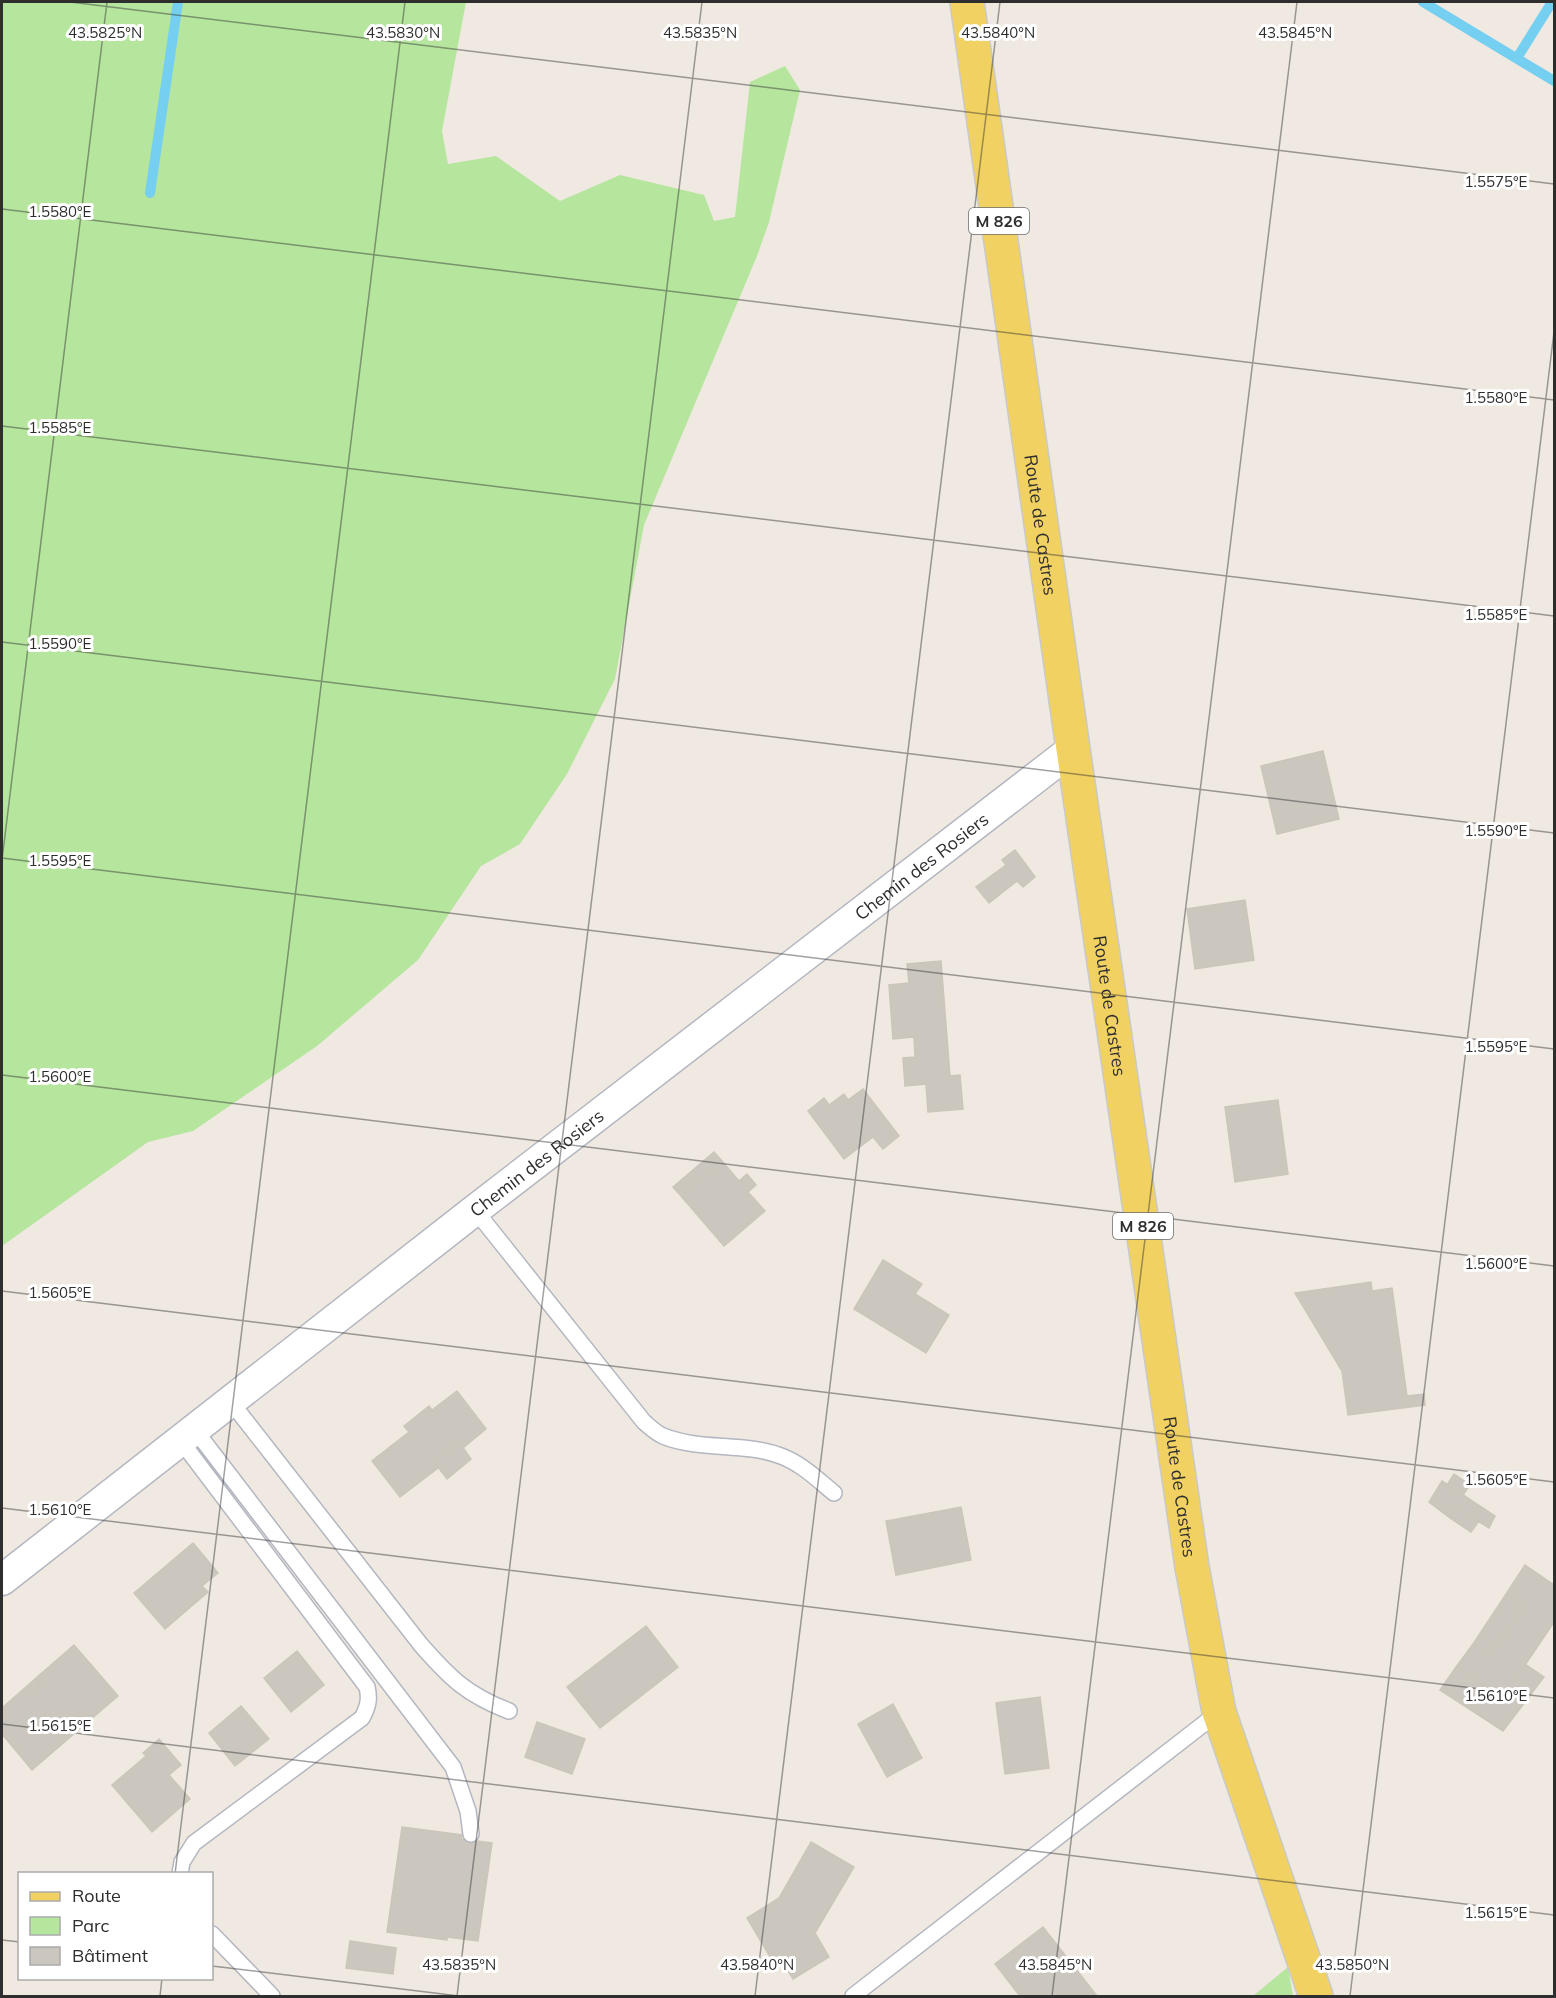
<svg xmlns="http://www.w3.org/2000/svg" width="1556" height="1998" font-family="Mulish,sans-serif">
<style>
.green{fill:#b6e59e}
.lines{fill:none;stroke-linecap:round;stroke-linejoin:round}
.stream{stroke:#75cff0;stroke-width:10}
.building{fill:#cbc7bf;stroke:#cbc5ba;stroke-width:1.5}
.lane-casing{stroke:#b4b7c1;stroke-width:18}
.street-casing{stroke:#b4b7c1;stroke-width:33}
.primary-casing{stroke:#c9c9c9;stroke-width:36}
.lane{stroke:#fff;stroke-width:15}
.street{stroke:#fff;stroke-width:30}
.primary{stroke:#f2d163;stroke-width:33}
.ticks{fill:none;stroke:#2e2e2e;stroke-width:1.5;stroke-opacity:0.45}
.labels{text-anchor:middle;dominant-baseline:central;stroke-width:6;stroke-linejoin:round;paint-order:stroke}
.shield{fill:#fff;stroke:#6d6d6d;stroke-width:1.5}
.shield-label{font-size:16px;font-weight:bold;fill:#2e2e2e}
.street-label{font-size:18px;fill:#2e2e2e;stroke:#fff}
.ticks-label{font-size:15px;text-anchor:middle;fill:#2e2e2e;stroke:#fff;stroke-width:6;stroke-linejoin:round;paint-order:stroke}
</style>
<rect width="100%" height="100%" fill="#efe9e1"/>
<!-- green -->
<path class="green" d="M2,2H466L442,131L448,164L496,156L560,201L620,175L704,195L714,221L735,217L750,82L785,66L800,90L769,222L757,256L644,525L615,679L567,774L520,844L481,866L418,960L317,1046L193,1131L148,1142L2,1246Z
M1288,1967L1293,1996H1253Z"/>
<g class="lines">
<!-- stream -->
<path class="stream" d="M1423,2L1554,81
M1517,58L1552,2
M150,193L178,2"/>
</g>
<!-- building -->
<path class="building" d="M1323,751L1339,819L1277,834L1261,766Z
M1015,850L1035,877L1023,887L1017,881L989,903L976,887L1006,865L1002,860Z
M1245,900L1254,960L1195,969L1187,909Z
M941,961L950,1076L960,1075L963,1109L928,1112L926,1084L905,1086L903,1058L915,1057L914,1037L893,1039L889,985L909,983L907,964Z
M863,1089L899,1136L883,1149L873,1137L844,1159L808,1111L824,1098L829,1105L844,1094L848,1100Z
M1278,1100L1288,1174L1235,1182L1225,1107Z
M714,1152L722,1161L681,1196L673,1187Z
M722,1161L739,1181L747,1174L756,1185L748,1192L765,1211L724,1246L681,1196Z
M883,1260L922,1284L915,1294L949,1315L926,1353L854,1309Z
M1371,1282L1372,1291L1392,1288L1407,1396L1424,1394L1425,1405L1348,1415L1342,1371L1295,1293Z
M457,1391L486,1429L463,1448L459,1442L434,1462L438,1468L400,1497L372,1461L409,1432L404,1426L429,1406L432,1410Z
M459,1442L471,1459L447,1479L434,1462Z
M1454,1474L1470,1485L1463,1495L1447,1485Z
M1442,1481L1495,1516L1489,1528L1457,1508L1450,1518L1429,1502Z
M961,1507L971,1560L896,1575L886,1521Z
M1457,1508L1479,1521L1471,1532L1450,1518Z
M193,1543L218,1573L202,1586L208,1592L165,1629L134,1593Z
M1525,1565L1554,1585V1622L1503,1698L1456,1667L1473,1644L1490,1655L1524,1607L1506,1594Z
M1506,1594L1524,1607L1490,1655L1473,1644Z
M646,1626L678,1667L600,1728L583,1707L587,1704L578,1692L580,1677Z
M74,1645L118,1696L32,1770L2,1734V1708L27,1686L32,1692L41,1684L36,1678Z
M297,1651L324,1685L291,1712L264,1678Z
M1525,1664L1544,1677L1503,1731L1440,1690L1456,1667L1503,1698Z
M580,1677L578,1692L587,1704L583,1707L567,1687Z
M36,1678L41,1684L32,1692L27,1686Z
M1040,1697L1049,1768L1005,1774L996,1703Z
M893,1704L922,1758L887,1777L858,1724Z
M241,1706L269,1739L235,1766L209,1733Z
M537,1722L585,1739L572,1774L525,1757Z
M159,1739L181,1765L169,1775L190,1799L152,1832L112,1785L146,1756L143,1753Z
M402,1827L462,1835L461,1839L492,1843L478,1941L447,1937V1940L387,1932Z
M811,1842L854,1867L815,1933L829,1957L793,1979L779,1956L772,1960L747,1918L779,1898Z
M1043,1927L1097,1996H1020L995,1964Z
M350,1941L396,1948L393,1974L346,1968Z"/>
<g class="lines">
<defs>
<path id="lane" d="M475,1210L644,1422C650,1427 656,1433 663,1436C700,1451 744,1442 781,1456C802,1464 817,1479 834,1493
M231,1402L421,1645C450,1678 467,1695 509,1711
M195,1430L453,1767L468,1811L471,1834
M180,1874L182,1862L194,1843L362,1718C368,1707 370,1699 367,1687L181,1441
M212,1934L272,1996
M853,1996L1219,1712"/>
<g id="street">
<path id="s1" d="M2,1580L475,1210L1073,749"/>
</g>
<g id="primary">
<path id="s2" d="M967,2L1073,749L1192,1567L1219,1712L1316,1996"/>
</g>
</defs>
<!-- lane casing -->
<use href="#lane" class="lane-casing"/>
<!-- street casing -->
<use href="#street" class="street-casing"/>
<!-- primary casing -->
<use href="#primary" class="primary-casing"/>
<!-- lane -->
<use href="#lane" class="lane"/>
<!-- street -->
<use href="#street" class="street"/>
<!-- primary -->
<use href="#primary" class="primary"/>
</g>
<!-- ticks -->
<path class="ticks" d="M70,2L1554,184M2,209L1554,400M2,426L1554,616M2,642L1554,833M2,858L1554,1049M2,860L107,2M2,1075L1554,1266M2,1291L1554,1482M2,1508L1554,1698M2,1724L1554,1915M175,1874L405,2M2,1940L20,1942M212,1966L459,1996M160,1996L162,1978M457,1996L702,2M755,1996L1000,2M1052,1996L1297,2M1350,1996L1554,332"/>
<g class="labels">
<!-- shield labels -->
<g class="shield">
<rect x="969" y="208" width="60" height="26" rx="4.5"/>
<rect x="1113" y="1213" width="60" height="26" rx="4.5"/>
</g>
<g class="shield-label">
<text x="999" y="221">M 826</text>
<text x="1143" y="1226">M 826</text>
</g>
<!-- street labels -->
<g class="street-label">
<text stroke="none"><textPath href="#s2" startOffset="528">Route de Castres</textPath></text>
<text stroke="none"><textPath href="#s1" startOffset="1164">Chemin des Rosiers</textPath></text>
<text stroke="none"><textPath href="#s2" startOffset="1014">Route de Castres</textPath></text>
<text stroke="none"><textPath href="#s1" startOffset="678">Chemin des Rosiers</textPath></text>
<text stroke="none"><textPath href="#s2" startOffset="1500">Route de Castres</textPath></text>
</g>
</g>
<g class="ticks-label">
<text x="105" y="38">43.5825°N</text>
<text x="403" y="38">43.5830°N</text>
<text x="700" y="38">43.5835°N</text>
<text x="998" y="38">43.5840°N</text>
<text x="1295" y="38">43.5845°N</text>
<text x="1496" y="187">1.5575°E</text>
<text x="60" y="217">1.5580°E</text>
<text x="1496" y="403">1.5580°E</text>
<text x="60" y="433">1.5585°E</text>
<text x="1496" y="620">1.5585°E</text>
<text x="60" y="649">1.5590°E</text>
<text x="1496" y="836">1.5590°E</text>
<text x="60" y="866">1.5595°E</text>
<text x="1496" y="1052">1.5595°E</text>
<text x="60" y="1082">1.5600°E</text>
<text x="1496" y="1269">1.5600°E</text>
<text x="60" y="1298">1.5605°E</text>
<text x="1496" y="1485">1.5605°E</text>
<text x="60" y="1515">1.5610°E</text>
<text x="1496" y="1701">1.5610°E</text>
<text x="60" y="1731">1.5615°E</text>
<text x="1496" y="1918">1.5615°E</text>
<text x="459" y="1970">43.5835°N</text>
<text x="757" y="1970">43.5840°N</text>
<text x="1055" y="1970">43.5845°N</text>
<text x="1352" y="1970">43.5850°N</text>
</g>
<!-- border -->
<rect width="1556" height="1998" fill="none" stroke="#2e2e2e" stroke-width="6"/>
<!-- legend -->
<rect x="18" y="1872" width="195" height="108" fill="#ffffff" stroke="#ababab" stroke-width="1.5"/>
<rect x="30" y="1892" width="30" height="9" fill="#f2d163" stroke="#ababab" stroke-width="1.5"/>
<text x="72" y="1902" font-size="18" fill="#2e2e2e">Route</text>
<rect x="30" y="1917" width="30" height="18" fill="#b6e59e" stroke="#ababab" stroke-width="1.5"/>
<text x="72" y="1932" font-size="18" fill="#2e2e2e">Parc</text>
<rect x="30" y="1947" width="30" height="18" fill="#cbc7bf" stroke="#ababab" stroke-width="1.5"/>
<text x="72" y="1962" font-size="18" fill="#2e2e2e">Bâtiment</text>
</svg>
